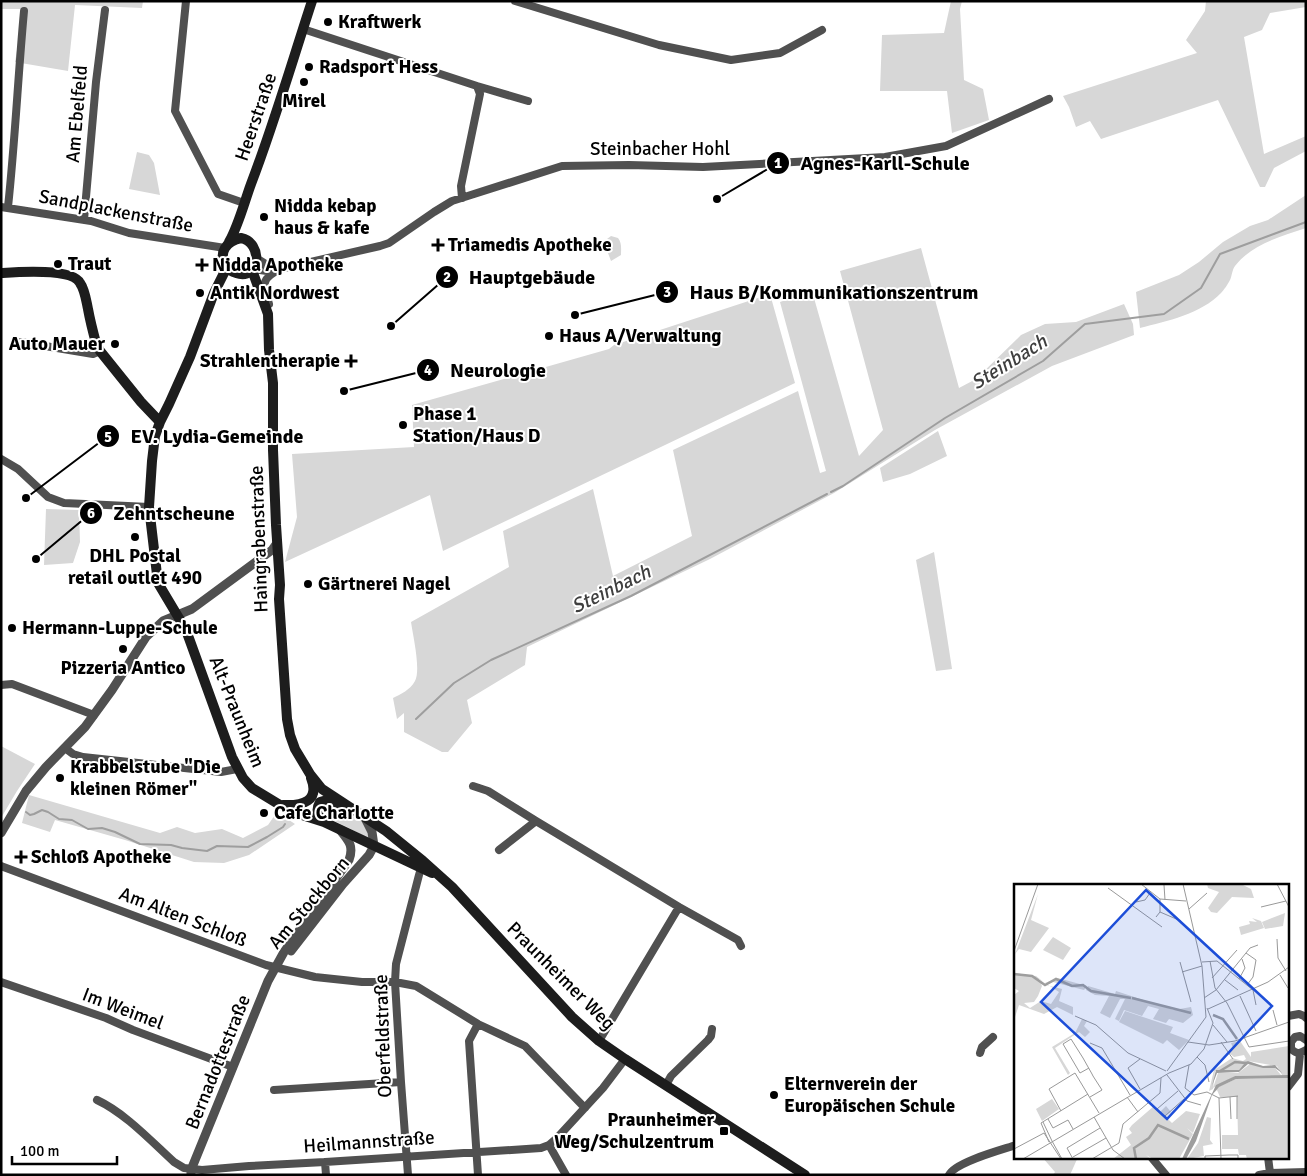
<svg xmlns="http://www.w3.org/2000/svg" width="1307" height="1176" font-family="Signika,sans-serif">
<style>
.green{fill:#d7d7d7}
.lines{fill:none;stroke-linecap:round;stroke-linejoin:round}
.stream{stroke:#9e9e9e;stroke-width:2}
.minor{stroke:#505050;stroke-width:8}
.tertiary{stroke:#505050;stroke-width:9}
.secondary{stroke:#1d1d1d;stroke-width:10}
.poi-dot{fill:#000;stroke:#fff;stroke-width:2}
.labels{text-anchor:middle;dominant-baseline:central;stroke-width:4;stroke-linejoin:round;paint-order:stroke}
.poi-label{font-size:19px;font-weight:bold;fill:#000;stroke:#fff;text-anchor:start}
.street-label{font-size:19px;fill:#000;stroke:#fff}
.water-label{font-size:20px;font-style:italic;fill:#3f3f3f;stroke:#fff}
.inset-river{fill:none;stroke:#9e9e9e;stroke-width:2.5}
.inset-road{fill:none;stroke:#999;stroke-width:1}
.view{fill:#1d4ed8;fill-opacity:0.15;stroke:#1d4ed8;stroke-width:2.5}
.inset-edge{fill:none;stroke:#000;stroke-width:2.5}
.leader{fill:none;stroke:#000;stroke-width:2}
.callout-dot{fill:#000;stroke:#fff;stroke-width:2}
.mark-label{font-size:15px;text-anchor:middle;font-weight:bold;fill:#fff}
.callout-label{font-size:20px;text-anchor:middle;font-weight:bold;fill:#000;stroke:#fff;stroke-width:4;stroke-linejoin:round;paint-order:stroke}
</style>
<rect width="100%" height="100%" fill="#fff"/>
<!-- green -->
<path class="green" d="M1,1H143L142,8L75,5L68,71L15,62L24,9H1Z
M951,1H962L960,9L964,80L983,89L989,120L952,133L947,91H880L882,35L944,33Z
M1206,1H1306V7L1270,13L1262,30L1244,37L1264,154L1306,136V151L1274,168L1265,187H1260L1218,100L1101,139L1090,121L1076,127L1069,107L1063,96L1197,53L1186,40L1205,11Z
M137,152L149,155L154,163L160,195L129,189Z
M1306,195V228C1280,237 1252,244 1235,266C1232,270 1232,276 1230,280C1228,284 1224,290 1221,293C1201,314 1167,321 1140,328L1136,292L1179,275L1199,262L1223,242L1250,226L1268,220Z
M611,236L618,238C622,243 621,249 621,255L611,261L605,245L607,239Z
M921,248L959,388L976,379L1021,335L1045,324L1076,322L1124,304L1133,324L1134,335L1052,366L935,430L834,493L710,559L527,647L525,665L467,700L472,723L448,752H442L404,732V713L397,719L393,698C401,694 410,690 415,681C421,670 413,636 411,622L509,567L503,531L593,489L613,576L692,536L673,450L798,391L820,473L826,471L780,302L812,291L859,456L883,430L840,271Z
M770,294L795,383L443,551L430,495L285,562L297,517L292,454L414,447L412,405L609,349L614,345Z
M938,431L947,456L910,474L883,482L880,468Z
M46,509L79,510L80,542L73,563L44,565Z
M934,552L952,669L936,671L916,560Z
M1,746L35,764L17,791L1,818Z
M29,795L160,833L177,827L195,833L222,829L243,838L268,825L277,812L295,824L249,855L224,863L194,862L125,840L55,820L50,832L22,823Z
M331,804L364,822L368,828L369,839L351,829L322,815L321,806Z
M1042,1157H1078L1070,1175H1053L1055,1172Z"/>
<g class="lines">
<!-- stream -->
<path class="stream" d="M831,492L843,486L945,418L1043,361L1085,324L1164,314L1201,288L1220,254L1306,222
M416,719L454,683L491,660L631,596L827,494
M26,812L30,815L34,814L42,810L48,812L59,819L72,820L88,829L102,828L115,832L140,844L171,845L182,848L207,851L217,846L248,847L267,837L283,827L285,824"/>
<!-- minor -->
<path class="minor" d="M186,1L175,111L218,194L244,203
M515,1L659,45L731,60L780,53L822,30
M303,29L477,86L480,94L461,186L462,198
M477,86L528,101
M1,207L91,221L129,233L225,248
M8,207C15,142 18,76 24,11
M84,220L96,82L105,10
M256,258L264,263L280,269
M252,269L274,272
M269,304C264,285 259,280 280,269L380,246L389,243L434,212L452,201L562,166L629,165L703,167L885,157L946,146L1049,99
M21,342L93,354L100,351
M1,459L18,469L48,497L64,503L149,507
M1,685L12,684L94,715
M65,748L73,754L83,757L221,772L237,769
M473,786L488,791L536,821L679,907L738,940L741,946
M499,850L536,821
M1,866L266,965L315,977L362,982H395L416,986L478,1024L525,1046L585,1108
M1,982L106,1018L133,1030L233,1067
M1288,1016L1299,1014L1304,1016L1306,1018
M478,1024L469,1041L478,1175
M1306,1040L1300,1036L1295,1037L1291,1042V1049C1297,1054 1299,1054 1306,1050
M599,1041L679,907
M980,1053L982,1047L993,1037
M666,1085L671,1076L708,1040L711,1036L712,1029
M1288,1087L1298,1074L1300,1054
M274,1090L401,1082
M97,1100C125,1113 151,1141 174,1162L184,1168L202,1170L249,1166L325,1162L541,1148L549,1145L557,1138L603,1088L625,1059
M549,1145L566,1175
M1151,1157L1166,1175
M1268,1157L1270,1173
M325,1162L326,1175
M408,1175L401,1082L395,982L396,964L419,875L421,868
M949,1175C955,1162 1001,1150 1016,1145
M1259,1175L1270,1173L1306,1172"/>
<!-- tertiary -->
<path class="tertiary" d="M1,833L26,791L46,767L85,727L112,690L146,637L163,621L192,609L272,550L277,543
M291,951L343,884L369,855L374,846L372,832L365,818
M191,1175V1170L268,981L284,952L349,860C354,846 349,841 340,830"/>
<!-- secondary -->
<path class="secondary" d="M241,238C263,242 261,281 236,273C232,272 229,270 226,266C218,253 226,241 241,238Z
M229,242C239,224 244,203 251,184C274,124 292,62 312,1
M227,267L214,293L190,357L169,404L160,422L155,436L152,461L149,507L158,583L186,630L232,757L243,778L252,788L280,805L302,815L324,822L432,873
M252,270L268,314L269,350L273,383V450L276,525L280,585L279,599L287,719L290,735L295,749L310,774L322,789L386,831L423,861L452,887L572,1017L599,1041L625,1059L805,1175
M1,273C17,272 72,268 80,283C85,290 86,300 88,309C90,320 93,332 96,343L100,351L141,402L160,422
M283,805C303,806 320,801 311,778
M324,822C318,816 315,811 320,802L327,800L338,804"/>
</g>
<!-- markers -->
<g class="poi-dot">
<circle cx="328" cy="22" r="5"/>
<circle cx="309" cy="67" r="5"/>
<circle cx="304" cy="82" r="5"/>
<circle cx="264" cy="217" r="5"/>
<path d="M435.5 237.5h5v5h5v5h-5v5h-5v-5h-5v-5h5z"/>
<circle cx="58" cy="264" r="5"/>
<path d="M199.5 257.5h5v5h5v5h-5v5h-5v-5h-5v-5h5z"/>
<circle cx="200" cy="293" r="5"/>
<circle cx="549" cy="336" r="5"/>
<circle cx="115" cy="344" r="5"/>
<path d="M348.5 353.5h5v5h5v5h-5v5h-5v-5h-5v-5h5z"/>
<circle cx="403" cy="425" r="5"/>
<circle cx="135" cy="537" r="5"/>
<circle cx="308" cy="584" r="5"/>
<circle cx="12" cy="628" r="5"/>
<circle cx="123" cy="649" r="5"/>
<circle cx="60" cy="778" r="5"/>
<circle cx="264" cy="813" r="5"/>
<path d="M18.5 849.5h5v5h5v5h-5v5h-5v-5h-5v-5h5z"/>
<circle cx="774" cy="1095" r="5"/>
<rect x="719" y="1126" width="10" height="10" rx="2.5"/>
</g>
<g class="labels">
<!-- poi labels -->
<g class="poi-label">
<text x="338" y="22">Kraftwerk</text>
<text x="319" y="67">Radsport Hess</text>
<text x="304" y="101" text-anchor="middle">Mirel</text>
<text x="274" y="206">Nidda kebap<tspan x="274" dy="22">haus &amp; kafe</tspan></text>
<text x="448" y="245">Triamedis Apotheke</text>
<text x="68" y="264">Traut</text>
<text x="212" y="265">Nidda Apotheke</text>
<text x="210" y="293">Antik Nordwest</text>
<text x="559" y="336">Haus A/Verwaltung</text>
<text x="105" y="344" text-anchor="end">Auto Mauer</text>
<text x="340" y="361" text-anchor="end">Strahlentherapie</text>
<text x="413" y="414">Phase 1<tspan x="413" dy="22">Station/Haus D</tspan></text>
<text x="135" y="556" text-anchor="middle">DHL Postal<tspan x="135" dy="22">retail outlet 490</tspan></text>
<text x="318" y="584">Gärtnerei Nagel</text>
<text x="22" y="628">Hermann-Luppe-Schule</text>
<text x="123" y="668" text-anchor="middle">Pizzeria Antico</text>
<text x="70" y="767">Krabbelstube "Die<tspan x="70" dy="22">kleinen Römer"</tspan></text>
<text x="274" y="813">Cafe Charlotte</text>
<text x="31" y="857">Schloß Apotheke</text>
<text x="784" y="1084">Elternverein der<tspan x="784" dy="22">Europäischen Schule</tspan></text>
<text x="714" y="1120" text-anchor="end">Praunheimer<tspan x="714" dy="22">Weg/Schulzentrum</tspan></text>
</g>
<!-- street labels -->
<g class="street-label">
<text transform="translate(77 114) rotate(-85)">Am Ebelfeld</text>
<text transform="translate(256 117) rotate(-71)">Heerstraße</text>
<text x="660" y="149">Steinbacher Hohl</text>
<text transform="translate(116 211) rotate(11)">Sandplackenstraße</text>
<text transform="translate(259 539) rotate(-92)">Haingrabenstraße</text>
<text transform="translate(237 712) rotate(68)">Alt-Praunheim</text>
<text transform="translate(309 903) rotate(-50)">Am Stockborn</text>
<text transform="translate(183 917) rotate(21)">Am Alten Schloß</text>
<text transform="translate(561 976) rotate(45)">Praunheimer Weg</text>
<text transform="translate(123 1009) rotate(21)">Im Weimel</text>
<text transform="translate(383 1036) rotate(-92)">Oberfeldstraße</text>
<text transform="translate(218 1062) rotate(-68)">Bernadottestraße</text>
<text transform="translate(369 1142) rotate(-4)">Heilmannstraße</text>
</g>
<!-- water labels -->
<g class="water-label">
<text transform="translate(1009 362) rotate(-32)">Steinbach</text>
<text transform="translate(611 589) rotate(-26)">Steinbach</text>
</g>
</g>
<!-- overview -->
<g transform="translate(1014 884)">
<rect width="275" height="275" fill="#fff"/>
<path d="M193,0H227L237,5L240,14L218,13L203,29L197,28L194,24L205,8L194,4ZM24,10L17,36L35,44L17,68L5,65L1,70ZM271,29L269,42L251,45L248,38ZM238,34L247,37L250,44L227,51L225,43L236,40L235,37L243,38ZM39,53L57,64L49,76L29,66ZM0,89L22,92L31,99L44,94L73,102L70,106L39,98L32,101L48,105L45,117L59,123V131L43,123L30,130L5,121L0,136V111L5,107L0,104ZM25,95L45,108L37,120L27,117L16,124L10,119L20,118L24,112L28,102ZM74,102L101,110L102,107L160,126L177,123L179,131L169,139L155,135L152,139L139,135L145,125L134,122L128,132L110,126L105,137L101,135L111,115H106L96,134L86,129L95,112L81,111L72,106ZM111,127L159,143L156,149L175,156L165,166L153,156L149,160L105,138ZM68,135L73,137L70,142L76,148L71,153L65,148L41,164L56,189L54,191L38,163L61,149ZM226,157L237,173V168L275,162V191H268L263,182L234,177L225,186L201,187L199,205L195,207L200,186L218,174L229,177L232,175L230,171L220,173L214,168L219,164L217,159ZM236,180L261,184L267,191L221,192L199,204L204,189H224ZM275,194V275H233L232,271H225L224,265H208V251H224L223,213H206L203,206L199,209L204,203L222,195ZM38,215L45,225L28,237L22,225ZM140,222L146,228L152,222L157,228L151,232L158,239L172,227L186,230L179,249L173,244L179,250L165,275H139L132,271L137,275H99L117,261L112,253L118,249L115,245L118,241ZM193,233L197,234L196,256L199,260L189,262L190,272L173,275L184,259Z" fill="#d7d7d7" fill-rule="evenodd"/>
<path d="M234,177L249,182L261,181L268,189L261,184H249L234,180L225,188L203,189L198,202L202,186H225L230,180L228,179ZM275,191V194L222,195L205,203L198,211L182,257L172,275H168L202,201L221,192Z" fill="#9e9e9e"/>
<path class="inset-river" d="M0,90L18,92L31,101L42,95L58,102L69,101L77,107L117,114M118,114L177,129M199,131L209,135L223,155M206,187L221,178L232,179M122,275L120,264L135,254L144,241L175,255"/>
<path class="inset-road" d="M127,0L146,15L172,17M263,0L275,23M150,1L151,16M94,4L148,43M122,18L131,16L136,9M247,23L272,17M175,25L193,9M146,28L167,37M142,33L146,28V15M275,41V57M263,55L264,74L272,87M0,67L24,0M232,69L242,76L239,93L233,101M196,77L201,104L213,119L235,163L275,157M166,78L177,118M188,78L203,77L239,106M168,88L188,82M266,91L274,104M198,94L223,66M225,95L231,84L228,75M211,96L224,106M239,106L242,121M226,112L242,147M190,114L202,106L236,64L244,61M194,125L254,98L275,83M259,126L263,141M61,132L82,141L114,169L152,187M199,141L213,158M174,158L195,161L221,157L275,138M207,158L219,175M76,159L88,164L116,211M183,173L191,181L195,198M126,175L114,184L126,205M175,181L171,204L180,211L193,208L205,214L207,275M75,184L66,189L49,160L57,155L69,174L78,190L79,192L88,206L76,213M153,187L192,133L188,82L169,0M155,189L177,180L190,165L199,139L193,124M153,191L173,217L187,221M223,212V235M113,213L124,228M216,213L217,235M205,214L224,212M143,225L164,207M47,227L35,205L61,189L85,229M151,232L170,215M80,233L99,266L111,275M34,235L39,244L54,236L59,245M29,238L38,257M38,257L48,275M35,258L27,239L74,210M0,265L30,249L47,275M59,273L92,254M9,275L155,189M59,275L53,264L86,244M78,275L105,259L109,240L146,209L147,194M191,275V272L215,271H224V275"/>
<path class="view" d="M132,6L258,122L153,235L27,118Z"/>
<rect width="275" height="275" class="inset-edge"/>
</g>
<!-- callouts -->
<path class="leader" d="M717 199L778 163M391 326L447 277M575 315L667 292M344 391L428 370M26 498L108 436M36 559L91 513"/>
<g class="callout-dot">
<circle cx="717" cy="199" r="5"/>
<circle cx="391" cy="326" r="5"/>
<circle cx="575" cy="315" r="5"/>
<circle cx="344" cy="391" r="5"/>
<circle cx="26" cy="498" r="5"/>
<circle cx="36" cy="559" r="5"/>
<circle cx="778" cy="163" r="12"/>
<circle cx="447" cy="277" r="12"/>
<circle cx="667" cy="292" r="12"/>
<circle cx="428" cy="370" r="12"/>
<circle cx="108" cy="436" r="12"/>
<circle cx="91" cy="513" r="12"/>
</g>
<g class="mark-label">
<text x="778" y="168">1</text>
<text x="447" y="282">2</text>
<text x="667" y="297">3</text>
<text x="428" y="375">4</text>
<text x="108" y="442">5</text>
<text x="91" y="518">6</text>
</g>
<g class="callout-label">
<text x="885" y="170">Agnes-Karll-Schule</text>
<text x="532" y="284">Hauptgebäude</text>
<text x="834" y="299">Haus B/Kommunikationszentrum</text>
<text x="498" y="377">Neurologie</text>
<text x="217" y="443">EV. Lydia-Gemeinde</text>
<text x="174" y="520">Zehntscheune</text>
</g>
<!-- border -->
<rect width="1307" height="1176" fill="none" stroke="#000000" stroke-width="5"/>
<!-- scale -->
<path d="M12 1156v8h105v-8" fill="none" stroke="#000000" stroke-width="2.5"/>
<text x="20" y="1156" font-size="15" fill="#000000" stroke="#ffffff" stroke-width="4" paint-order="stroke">100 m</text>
</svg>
